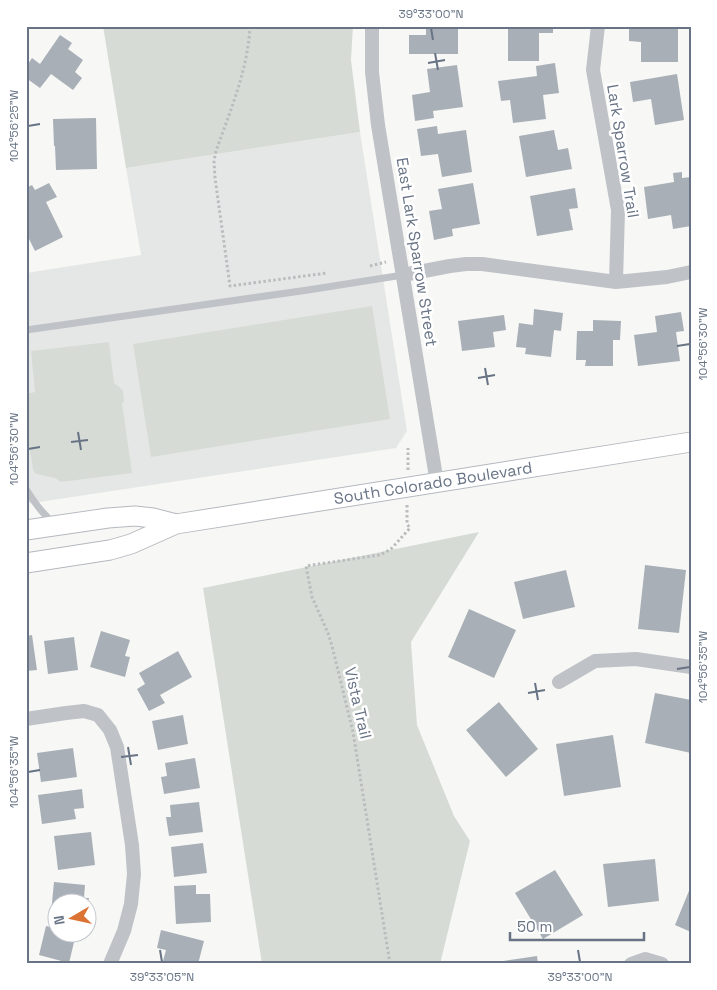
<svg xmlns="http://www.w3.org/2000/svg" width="717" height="990" font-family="'Space Grotesk',sans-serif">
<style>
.built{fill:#e5e7e6}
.green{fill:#d6dcd5}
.building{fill:#a8afb6}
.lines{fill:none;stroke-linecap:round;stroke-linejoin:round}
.secondary-casing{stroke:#b4b8be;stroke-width:21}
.path{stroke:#babcbf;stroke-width:3;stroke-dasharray:2.5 2.5;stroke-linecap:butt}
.lane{stroke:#bfc2c7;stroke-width:7}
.street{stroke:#bfc2c7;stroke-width:14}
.secondary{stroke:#fff;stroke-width:19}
.ticks{fill:none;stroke:#687485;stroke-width:2}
.labels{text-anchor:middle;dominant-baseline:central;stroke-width:5;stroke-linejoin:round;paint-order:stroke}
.street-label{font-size:16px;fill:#687485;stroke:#fff}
.neatline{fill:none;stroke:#687485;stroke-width:2}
.ticks-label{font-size:12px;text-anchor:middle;fill:#687485}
</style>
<rect width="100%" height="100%" fill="#f7f8f5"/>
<!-- built -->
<path class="built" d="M360,132L407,431L396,448L26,504V273L141,255L126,168Z"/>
<!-- green -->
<path class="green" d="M103,26H353L351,60L360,132L126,168Z
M372,306L390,419L151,457L133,344Z
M109,342L114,383L123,390L124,402L122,403L132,473L61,482L55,478L36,474L33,470L26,424V394L35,392L31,351Z
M479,532L411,642L417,725L454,816L470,841L441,960V964H262L203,588Z"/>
<!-- building -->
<path class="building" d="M426,26H458V54H409V35H426Z
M508,26H553V33H539V61H508Z
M629,26H678V62H641V42L629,41Z
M60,35L72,43L68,49L83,60L75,72L82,78L73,90L51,74L40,88L26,78V67L32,58L40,64Z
M555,63L559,93L543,95L546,119L513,123L510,100L501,101L498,81L537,76L536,66Z
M457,65L463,107L433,111L434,118L415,121L412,95L430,92L427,69Z
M677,74L684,120L655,125L651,99L633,102L630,82Z
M96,118L97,169L56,170L55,146H54L53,119Z
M437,126L438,134L466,130L472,172L442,177L438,154L421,156L417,129Z
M554,130L558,150L568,148L572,169L526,177L519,136Z
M682,172V178L691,177V226L673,229L671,215L648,219L644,187L674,182L673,173Z
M49,183L57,197L46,202L63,237L35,251L27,235L26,236V211L28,210L26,206V188L32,185L35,190Z
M473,183L480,224L452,229L453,236L434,240L429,211L442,209L438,189Z
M575,188L578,208L569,209L573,230L537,236L530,196Z
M534,309L563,313L561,331L554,330L551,357L525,354L526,348L516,347L519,323L533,325Z
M681,312L684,331L676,332L680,361L638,366L634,335L657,332L655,316Z
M504,315L506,330L493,332L495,347L462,351L458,321Z
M593,320L621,321L620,340H613V366H585L586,360H576L577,331H593Z
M645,565L686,570L679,633L638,629Z
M566,570L575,607L523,619L514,582Z
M469,609L516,630L494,678L448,657Z
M101,631L130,640L125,656L130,657L125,677L90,667Z
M32,635L37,670L26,671V636Z
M74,637L78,670L48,674L44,641Z
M178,651L192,677L160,695L165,703L149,711L137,689L145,684L139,673Z
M655,693L691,700V753L645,743Z
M499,702L538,749L506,777L466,730Z
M183,715L188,744L158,750L152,721Z
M613,735L621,787L564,796L556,744Z
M73,748L77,777L41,782L37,753Z
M195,758L200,788L164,794L161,777L167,776L165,763Z
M82,789L84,808L74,809L76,819L42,824L38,795Z
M199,802L203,832L169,836L166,817H171L170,805Z
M91,832L95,865L58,870L54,836Z
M203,843L207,873L174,877L171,847Z
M655,859L659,901L608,907L603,864Z
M555,870L583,915L543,939L515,893Z
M54,882L85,885L84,898H89L88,902H58V913H51Z
M196,885V894H210L211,922L176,924L174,886Z
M691,886V932L675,925Z
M46,926L58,929V932H70L76,934L69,963L39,955Z
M161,930L204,941L198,964H173L163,961L166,950L157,948Z
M537,956L538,964H490V963Z"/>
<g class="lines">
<defs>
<path id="secondary" d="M26,530L108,518L135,516L153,518L176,524
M26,563L110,550L131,544L176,524L691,442"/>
</defs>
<!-- secondary casing -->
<use href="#secondary" class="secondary-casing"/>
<!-- path -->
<path class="path" d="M250,26C248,70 230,111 216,151L214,161L215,178L230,286L327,273
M370,266L386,262
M408,470V448
M390,964L353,732L332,646L328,633L312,597L306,566L379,555L386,552L392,548L410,528L407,524V504"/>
<!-- lane -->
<path class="lane" d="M26,330L308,290L403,275
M26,489C34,502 42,514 54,523"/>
<!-- street -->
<path class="street" d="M372,26V72L378,125L437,483
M598,26L593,70L618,210L616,282
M403,275L450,266L466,264H482L616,282L667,277L691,272
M559,682L595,661L636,659L691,667
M26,719L66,713L84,711L98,715L110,730L117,747L132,845L134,874L131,904L124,931L110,964
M631,964L645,959L662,964"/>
<!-- secondary -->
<use href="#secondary" class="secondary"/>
</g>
<!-- ticks -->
<path class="ticks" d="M431,28L433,40M435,53L438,70M428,63L445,60M28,126L40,124M677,346L690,344M485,368L488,385M478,378L495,375M78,432L81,450M71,442L88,440M28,449L40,447M677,669L690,667M535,683L538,700M528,693L545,690M128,747L131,765M121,757L138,755M28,772L40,770M160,950L162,962M578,950L580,962"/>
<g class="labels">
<!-- street labels -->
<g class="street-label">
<text transform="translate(623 151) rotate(81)">Lark Sparrow Trail</text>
<text transform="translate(417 252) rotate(81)">East Lark Sparrow Street</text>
<text transform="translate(433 483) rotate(-9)">South Colorado Boulevard</text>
<text transform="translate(358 703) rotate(77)">Vista Trail</text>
</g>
</g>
<!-- border -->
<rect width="717" height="990" fill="none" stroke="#ffffff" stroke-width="55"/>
<!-- north arrow -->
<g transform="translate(72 918) rotate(261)"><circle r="24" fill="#ffffff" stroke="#c3c7ce"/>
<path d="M0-4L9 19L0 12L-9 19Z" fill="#da7333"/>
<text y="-8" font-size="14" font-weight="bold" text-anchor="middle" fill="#687485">N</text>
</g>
<!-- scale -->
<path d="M510 932v8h134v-8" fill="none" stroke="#687485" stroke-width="2.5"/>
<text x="517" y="932" font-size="15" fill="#687485" stroke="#ffffff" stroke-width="4" paint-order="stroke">50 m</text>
<rect x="28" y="28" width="662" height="934" class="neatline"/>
<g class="ticks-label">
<text x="431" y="18">39°33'00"N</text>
<text transform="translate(14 126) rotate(-90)" y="4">104°56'25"W</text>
<text transform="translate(703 344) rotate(-90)" y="4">104°56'30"W</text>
<text transform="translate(14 449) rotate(-90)" y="4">104°56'30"W</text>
<text transform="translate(703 667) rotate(-90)" y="4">104°56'35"W</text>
<text transform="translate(14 772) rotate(-90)" y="4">104°56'35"W</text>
<text x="162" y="981">39°33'05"N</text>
<text x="580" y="981">39°33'00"N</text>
</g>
</svg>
